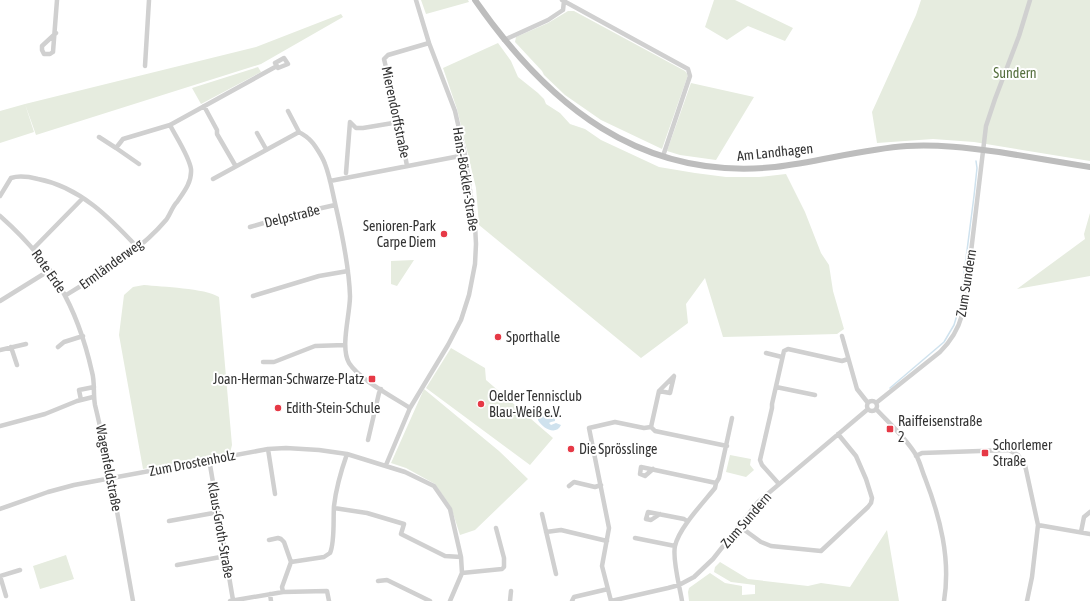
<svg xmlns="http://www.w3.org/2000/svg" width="1090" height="601" font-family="'Asap Condensed',sans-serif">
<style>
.green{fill:#e6ecdf}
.water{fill:#cfe2ee}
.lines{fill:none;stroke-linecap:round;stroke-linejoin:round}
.stream{stroke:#cfe2ee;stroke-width:1.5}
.street{stroke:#d0d0d0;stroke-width:4.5}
.secondary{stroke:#bdbdbd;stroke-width:6}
.poi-dot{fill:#e63946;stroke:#fff;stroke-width:1.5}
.labels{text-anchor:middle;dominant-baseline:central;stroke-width:4;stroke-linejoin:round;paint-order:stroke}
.park-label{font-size:14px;fill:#56703f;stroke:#fff}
.street-label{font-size:14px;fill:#333;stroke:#fff}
.poi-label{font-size:14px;fill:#333;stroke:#fff;text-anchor:start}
</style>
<rect width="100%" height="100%" fill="#fff"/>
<!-- green -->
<path class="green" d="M421,0H468L469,2L426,14Z
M714,0H735L793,28L785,41L748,26L727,40L705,27Z
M921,0H1090V161L974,142L933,139L877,143L872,112L916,15Z
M568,11H574L685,71L688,75L662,149L601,120L565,95L544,75L542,71L515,42L516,37L548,23Z
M341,14L343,17L261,64L36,135L25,104L256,47Z
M498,43L511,61L518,77L538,93L544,99L546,104L560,113L570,124L585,129L601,140L659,167L695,173L726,177H759L786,174L805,212L821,253L829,265L833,291L844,329L837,334L723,337L705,278L686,304L688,323L641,358L479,225L476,188L457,109L443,68Z
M258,67L261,72L201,104L192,88Z
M691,83L754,97L716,160L680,155L667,151Z
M25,104L34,132L0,143V111Z
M1090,213V276L1017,289L1085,239L1084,234Z
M414,260L397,286L391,284V261Z
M144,285C162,287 205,288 219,297L232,445L230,453L143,469L119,335L124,295L133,287Z
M451,348L485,368L486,380L553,438L530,465L426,388Z
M424,389L499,451L528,479L475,530L460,535L451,507L435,484L406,468L391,463Z
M730,455L751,459L750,465L754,470L746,477L726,472Z
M887,530L899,601H689L688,592L689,588L710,573L725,583L742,586V595L755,594V598V585L731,582L714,572L715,567L720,562L748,579L808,586L821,583L850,587Z
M66,555L74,579L40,589L33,566Z"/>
<!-- water -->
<path class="water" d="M544,413H547L555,419V421L551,422L549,423L551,425L556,423L561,425C556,436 542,428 538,420V417Z"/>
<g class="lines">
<!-- stream -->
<path class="stream" d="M890,388L944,342L954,325L960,305L974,196L977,168L976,161"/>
<!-- street -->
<path class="street" d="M562,0L688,69L690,76L663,156
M56,33L42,46V50L44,54H50L53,52L57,0
M504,40L548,20L563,10L564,1
M145,66L149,0
M204,106L217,130V134L235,165
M288,111L299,132
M257,133L266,149
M99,137L116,148L123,139L170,125L277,66L278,68L288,64L284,58L275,63L277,66
M116,148L139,164
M407,166L399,122L384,59L388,55L429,43
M346,173L350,122L356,128H363L399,122
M213,179L299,132C302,134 306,136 309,139C314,143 323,158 325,164C330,177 332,190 335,203C342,233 349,265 350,296C350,315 340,347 349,363C360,380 393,397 410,408
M330,181L465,155
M0,196L11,178C20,175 30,177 38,179C80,187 110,218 138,248
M0,216C51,261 77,305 92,372C95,382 93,394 95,405C111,470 121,535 133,601
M250,227L291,215L335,205
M33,249L83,198
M66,295C101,274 139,252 166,220C170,215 172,207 177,202C184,192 192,182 191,169C189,156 176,137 170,125
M253,296L319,276L348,271
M0,301L50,270
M842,336L857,389L868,403
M11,347L17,365
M58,347L64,342L83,336
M0,350L26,344
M766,353L782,357
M263,362H274L315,346L345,345
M776,387L815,395
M81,400L79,390L94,387
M867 406a5 5 0 1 1 10 0a5 5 0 1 1-10 0Z
M876,403L940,352C951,341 958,330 962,315L971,252L986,126L995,99L1019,36L1030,0
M876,409C890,424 906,438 916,455C920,462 922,471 925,478C940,517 951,559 944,601
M0,426L45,414L77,401L93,397
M651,427L659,391L674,376L670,393L659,391
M651,427L655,431L727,446
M368,440L379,393L381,389
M268,449L275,494
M916,456L922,453L1009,450L1018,455L1025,465L1038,525L1032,577L1027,601
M209,459L233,600
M386,465L410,408L448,345L461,320L469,295L475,264L476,244L475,225L465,155L455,111L429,43L416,0
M653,469L645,476L640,474L641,467L716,483
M779,484L762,465L760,460L772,408V404L784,351L788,349L842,361L848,359
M569,486L574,482L595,487L601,485
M334,508L367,513L404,524L401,534L445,556L461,557
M0,509L48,492L74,485L268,449L286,448L319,450L347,454L405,472L434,486L450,509L461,557L462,573L450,601
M542,514L556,574
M660,514L651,520L646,519L648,512L684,519L687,521
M169,521L219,512
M1038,525L1090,534
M739,526L761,542L771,546L821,551L868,507L871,503L872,498L866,479L856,456L838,434
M546,532L561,530L607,541
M1081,532L1084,517L1090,512
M635,538L675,546
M269,540L278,538L281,539L284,542L291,562L282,587L283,592
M291,562L324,557L330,553C335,542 333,519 334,506C336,488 341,471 347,454
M177,565L226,556
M462,573L502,569L504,567V558L496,528
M0,576L6,596
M0,576L20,570
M378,581L387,580L430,601
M270,594L271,601
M230,601L283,592L327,591L329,601
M510,601L511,591
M572,601L574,597L608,589
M611,601L668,588L679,585L694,577L713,559L758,502L868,409
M611,601L602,566L609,528L589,428L615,422L644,428L651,427
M682,601C680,588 672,559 675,546C679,528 703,503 715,488L716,483L719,478L732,418"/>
<!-- secondary -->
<path class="secondary" d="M475,0C548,105 640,181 775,167C819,162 862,149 907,146C937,144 969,148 999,152C1029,157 1060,162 1090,167"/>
</g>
<!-- markers -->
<g class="poi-dot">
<circle cx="444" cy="234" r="4"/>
<circle cx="498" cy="337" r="4"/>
<rect x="368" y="375" width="8" height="8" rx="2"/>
<circle cx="481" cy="404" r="4"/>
<circle cx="278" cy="408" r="4"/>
<rect x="886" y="425" width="8" height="8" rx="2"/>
<circle cx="571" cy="449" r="4"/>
<rect x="981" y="449" width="8" height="8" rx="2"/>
</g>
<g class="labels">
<!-- park labels -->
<g class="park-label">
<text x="1015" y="73">Sundern</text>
</g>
<!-- street labels -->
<g class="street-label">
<text transform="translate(396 112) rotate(78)">Mierendorffstraße</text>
<text transform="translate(775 152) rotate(-6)">Am Landhagen</text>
<text transform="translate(466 179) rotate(81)">Hans-Böckler-Straße</text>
<text transform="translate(292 216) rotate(-14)">Delpstraße</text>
<text transform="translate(111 264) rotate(-36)">Ermländerweg</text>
<text transform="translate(49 271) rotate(55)">Rote Erde</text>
<text transform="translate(966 283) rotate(-81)">Zum Sundern</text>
<text transform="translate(192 463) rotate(-11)">Zum Drostenholz</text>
<text transform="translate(109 468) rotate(79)">Wagenfeldstraße</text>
<text transform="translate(746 520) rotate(-49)">Zum Sundern</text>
<text transform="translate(221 530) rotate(80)">Klaus-Groth-Straße</text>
</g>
<!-- poi labels -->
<g class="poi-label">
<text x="436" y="226" text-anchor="end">Senioren-Park<tspan x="436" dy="16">Carpe Diem</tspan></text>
<text x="506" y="337">Sporthalle</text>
<text x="364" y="379" text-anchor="end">Joan-Herman-Schwarze-Platz</text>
<text x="489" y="396">Oelder Tennisclub<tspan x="489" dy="16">Blau-Weiß e.V.</tspan></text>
<text x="286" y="408">Edith-Stein-Schule</text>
<text x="898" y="421">Raiffeisenstraße<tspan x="898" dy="16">2</tspan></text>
<text x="993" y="445">Schorlemer<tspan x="993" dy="16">Straße</tspan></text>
<text x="579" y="449">Die Sprösslinge</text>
</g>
</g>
</svg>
